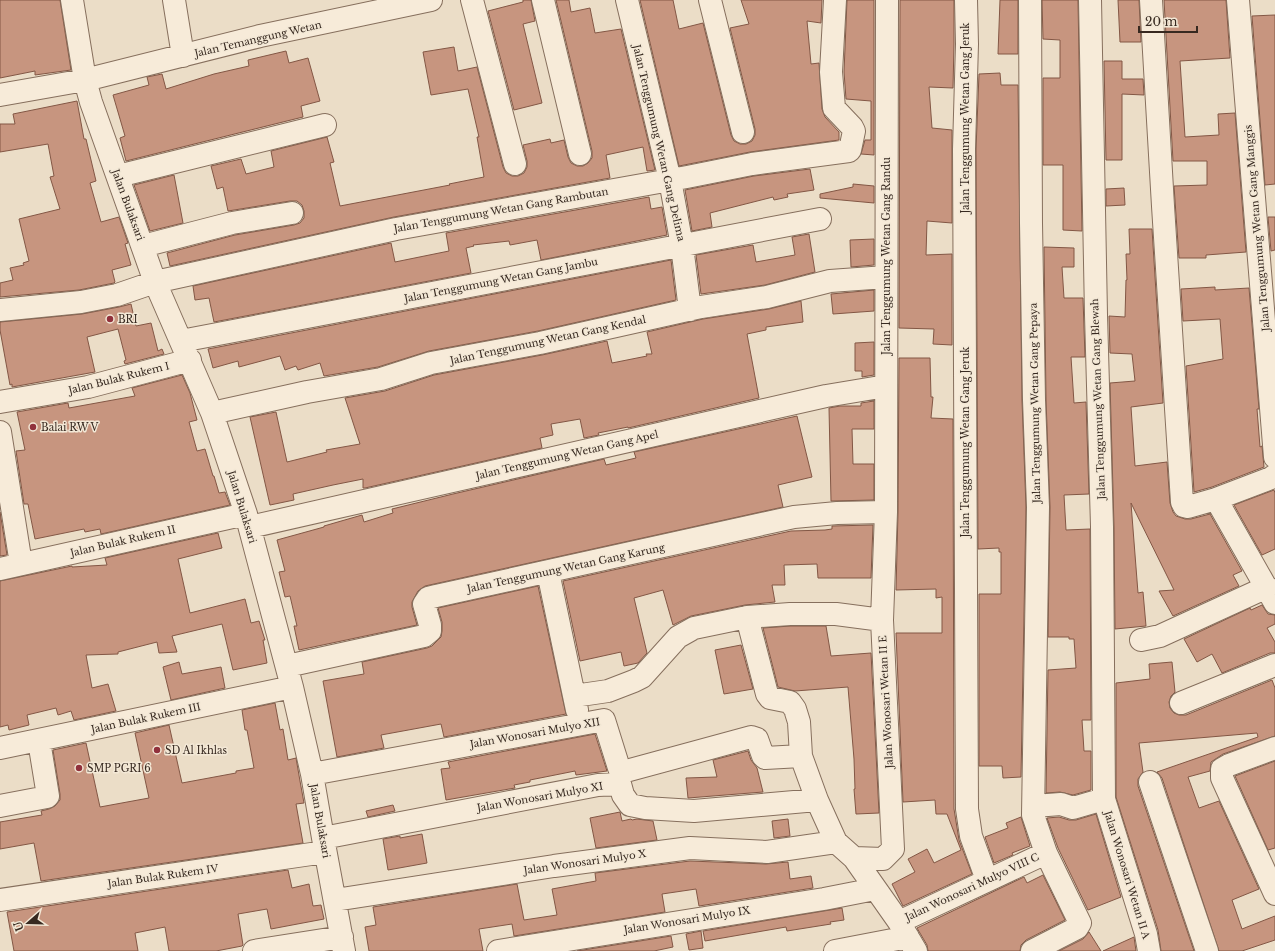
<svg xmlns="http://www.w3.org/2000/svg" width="1275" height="951" font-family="'Libre Baskerville',serif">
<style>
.building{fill:#c7957f;stroke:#835745}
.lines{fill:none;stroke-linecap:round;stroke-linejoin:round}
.minor-casing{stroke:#866f5d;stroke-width:24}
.minor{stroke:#f7ebd9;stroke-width:22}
.poi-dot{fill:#91313c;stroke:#f3e8d6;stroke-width:1.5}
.labels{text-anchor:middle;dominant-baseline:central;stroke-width:3;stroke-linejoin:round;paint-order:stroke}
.street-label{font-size:10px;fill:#372920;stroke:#f3e8d6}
.poi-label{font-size:10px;fill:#372920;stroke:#f3e8d6;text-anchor:start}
</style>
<rect width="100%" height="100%" fill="#ebddc7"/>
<!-- building -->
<path class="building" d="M0,0H60L71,70L35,75V71L0,78Z
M523,0H531L535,21L523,24L542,103L514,110L488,11L523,2Z
M556,0H569L571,12L590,8L595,33L621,29L655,170L647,171L643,147L606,155L610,178L394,217L170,266L167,253L235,235L294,225L300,223L304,218V211L302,205L297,201H290L228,211L223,187L217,189L211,166L241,159L246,174L274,167L271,151L327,137L334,162L330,163L340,206L450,185L449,184L484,177L477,137H479L468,89L431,95L423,52L454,47L458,71L477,67L503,167L506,173L512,176H518L524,173L527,167V161L523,145L550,139L551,143L564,140L568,157L571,163L577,166H583L588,163L592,158V151Z
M640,0H673L679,29L703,23L731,135L734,141L740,144H746L752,141L755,135V129L730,28L749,24L741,0H822L821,23L807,21L811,64L819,63L822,109L825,117L839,132V140L750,152L679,166Z
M847,0H874V155L861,154L865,140H871V101L846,99L844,72Z
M900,0H954V44L953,88L929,87L932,128L952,130V223L927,221L926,255L952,254V345L933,344L934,329L899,328Z
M1000,0H1018V54H998Z
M1042,0H1078L1082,231L1063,230V165H1043V78H1060V40L1043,39Z
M1118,0H1139L1141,42H1120Z
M1164,0H1226L1230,58L1180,61L1185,137L1219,135L1218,114L1235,113L1246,252L1206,255V258H1179L1174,186L1207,185V161H1173Z
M1275,15V184L1265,185L1252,16Z
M286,51L289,63L308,58L320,101L301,106L303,117L126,161L120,138L125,136L113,95L149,85L147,77L162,74L166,89L214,74L249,66L248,60Z
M1104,61H1122V79H1143L1144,95L1122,94V160H1106Z
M1000,73L1001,85H1018L1022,400L1026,507L1021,777L1003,778L1002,766H979V594H1001V552H999V548L978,549L976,149L979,74Z
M77,101L84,139H86L96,181L90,183L101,222L119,217L128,243L125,244L131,265L112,270L115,282L114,283L79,290L0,297V283L13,280L10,268L24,265L23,263L29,261L19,219L60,209L50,177L54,176L48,144L0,152V124H15L13,114Z
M810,169L814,190L787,194L788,197L774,200L773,197L710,213L712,227L692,231L685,190L754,176Z
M174,175L183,223L150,231L134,185Z
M853,184L874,186V203L820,198V194L853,187Z
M1124,188L1125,205L1106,206V189Z
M649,197L651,209L662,207L667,235L541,260L537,240L510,245L509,241L473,245L474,246L466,248L471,273L214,322L209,298L195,300L193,286L391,243L395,262L449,251L446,233Z
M1268,217H1275V250L1271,251Z
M1129,229H1152L1163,403L1131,407L1135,466L1167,462L1170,503L1173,512L1176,516L1185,519H1191L1210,514L1242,571L1233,575L1239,586L1173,616L1159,591L1174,590L1131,503L1138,593L1143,592L1146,626L1115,629L1114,527L1110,383L1135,381L1132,354L1110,353L1109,316L1125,317L1126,280H1127L1126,254H1130Z
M809,234L815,272L765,285L701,294L696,255L753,245L756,262L795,255L792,237Z
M874,239V265L851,267L850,240Z
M1044,247L1074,248V267H1062L1064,298H1083L1085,357H1071L1074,403L1086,402L1089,494L1064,495L1066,530L1090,529L1091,720H1082L1084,751H1091V790L1073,795L1060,792L1046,793L1048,670L1076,668L1074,639H1069V637H1048L1050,507L1046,400Z
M671,260L676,300L538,331L429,351L378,367L324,376L320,363L298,370L296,366L285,370L280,356L239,367L238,361L213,368L208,349Z
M1215,287V290L1249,288L1259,409H1257L1260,447L1262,446L1264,467L1212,487L1194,492L1186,366L1223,359L1220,319L1183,321L1181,289Z
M874,290V311L833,314L831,294Z
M801,301L803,322L766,327V330L747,334L759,398L628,428V427L598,433L599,435L584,438L580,419L551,424L553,435L540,438L542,448L365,488H363V479L333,485L293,494L294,500L270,505L250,417L276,412L287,462L327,452L326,450L360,444L345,398L385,391L434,375L542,355L607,341L612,363L647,356L646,354H652L647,332L703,319L769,309Z
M131,304L136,326L151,323L158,351L162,349L164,354L125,364L124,361L126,360L118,329L87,337L95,372L12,387V384L10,385L0,330V322L82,314L119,307Z
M874,342V375L862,377V371H855V343Z
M899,358H930L931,397H933L931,418L953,419L954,809L959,840L972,874L903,906L892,884L915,872L908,859L927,849L934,863L961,850L947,814H936L935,800L903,802L896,633H942V597L936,598V589L896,590L898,512Z
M182,375L190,393L197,420L189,422L197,451L205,449L213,476H214L219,493L225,492L230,505L101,534L100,529L85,532L84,529L35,539L28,504H24L16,451L25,450L17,412L68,403L69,408L135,396L132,388Z
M874,401V429H852L853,464H874V500L831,501L829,408L840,406H861V403Z
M797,416L812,477L778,485L783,507L425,586L418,591L412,602V607L417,625L299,650L294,626H297L290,596L285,597L279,572L285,571L277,540L324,527V526L362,515L364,522L393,513L392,509L453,494L604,459L606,465L636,458L634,452Z
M1274,490L1275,493V549L1262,555L1234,505Z
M0,512L7,555L0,556Z
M873,525L871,578H818L817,564L784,565L785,585H772L775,602L745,605L691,616L673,625L663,590L634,598L647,653L638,663L624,666L621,652L580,661L563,581L791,531L825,530L832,529V526Z
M218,533L222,548L178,559L190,613L245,599L251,623L259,621L265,640H263L267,663L233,670L222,624L172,636L177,652L159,653L157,642L118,652V654L86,655L92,688L108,684L116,711L74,720L71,711L58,715L56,708L27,715L29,725L9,730L8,725L0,727V581L72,566V567L107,565L105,558Z
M538,586L566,714L444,737L441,724L381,735L384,748L337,757L323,681L364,674L362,662L427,648L432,646L441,637L442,631V622L438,608Z
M1262,605L1268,614L1275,615V624L1267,628L1275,642V653H1270L1222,673L1212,654L1197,662L1184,639L1250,608L1251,610Z
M790,626H826L831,656L871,653L879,813L856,814L854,789H855L854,759L848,687L795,691L778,687L763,628Z
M741,645L753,689L724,694L715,650Z
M179,662L182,674L221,667L225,688L171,700L163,667Z
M1172,662L1175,692L1171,696L1169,702L1170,708L1174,713L1179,715H1186L1272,680L1275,688V736L1223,754L1211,762L1210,771L1188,777L1199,808L1219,801L1259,889L1232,900L1242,929L1275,916V940L1242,951H1219L1162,778L1157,772L1258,737L1257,733L1139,743L1143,772L1138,779V786L1194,951H1161L1158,930L1116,797V683L1150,679L1149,664Z
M275,703L280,730L283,729L288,760L296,758L300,781L304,803L296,804L303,843L41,881L34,843L0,849V822L42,815L41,811L49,809L55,806L60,800V794L53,750L86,743L100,807L149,798L135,733L169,725L182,783L236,773V771L254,768L247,730H245L242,710Z
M595,734L607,771L576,775L575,771L530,780V782L514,785L515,788L446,800L441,769L450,768L448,762Z
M748,751L751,760L757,768L763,792L688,798L686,778L717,777L713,760Z
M1275,761V848L1268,850L1235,776Z
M393,805L395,811L368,817L366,811Z
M620,812L622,821L631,819L632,820L637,819L653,821L657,840L596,848L590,818Z
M1096,814L1121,897L1088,910L1058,848L1047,818L1059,817L1069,820H1076Z
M1021,817L1030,846L1012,853L1013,855L994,863L985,837L1008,828L1006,823Z
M788,819L790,836L774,838L772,821Z
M422,834L427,863L388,870L383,839L400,836V838Z
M690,861L766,864L788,862L790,879L811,876L813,888L699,906L696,889L662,894L665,912L514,936L512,924L479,929L483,951H369L365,927L376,925L373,907L517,884L524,920L557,915L552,889L596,881L595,873Z
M288,870L292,888L309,884L313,906L321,905L324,919L271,929L267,909L238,914L243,945L242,946L216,951H169L165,927L135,933L138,951H14L7,912Z
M1043,875L1065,920L1026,940L1021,945L1020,951H928L927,945L917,928L1024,877L1027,883Z
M842,908L844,920L830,922L831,924L787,931L786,927L705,941L703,931Z
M701,931L703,948L689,950L686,934Z
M1089,932L1101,951H1059L1083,939Z
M671,936L673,947L654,951H577Z
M1134,937L1136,951H1103Z"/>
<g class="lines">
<defs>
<path id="minor" d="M72,0L85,80L91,102L155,282L212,413L246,514L292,687L312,774L323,838L344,951
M174,0L183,56
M472,0L515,164
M543,0L580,154
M627,0L670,180L682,246L690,310
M710,0L743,132
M966,0L967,44L964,149L967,809L971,836L987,880
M1030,0L1031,223L1034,400L1038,507L1033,815L1046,853L1080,923L1077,928L1032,951
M1090,0L1096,315L1102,527L1104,799L1146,934L1149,951
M1151,0L1163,206L1182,502L1184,506L1188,507L1216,499L1271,478L1275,475
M1238,0L1275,457
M0,95L85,80L260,36L431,0
M118,176L325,125
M143,246L232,223L292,213
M0,310L81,302L117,295L155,282L396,229L687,177L752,164L849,151L850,150L854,131L852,127L834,108L831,72L835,0
M181,341L820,219
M0,402L88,387L190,360
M212,413L307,392L381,379L431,363L540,343L701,307L767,297L830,281L886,277
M0,432L21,564
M1216,499L1275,603
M250,527L826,396L886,386
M0,569L246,514
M548,572L577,710
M747,617L767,694L770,698L790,702L795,709L799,722L801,756L817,800L836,842L854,858L899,922L916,951
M1141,640L1160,636L1267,587
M287,666L424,636L430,631V625L424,604L428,598L436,596L794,517L837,513L886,512
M574,696L608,691L634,681L642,677L678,637L694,628L747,617L790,614H836L882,620
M1181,703L1275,665
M0,748L292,687
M1275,748L1229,765L1222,769V778L1275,894
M312,774L604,720L619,768L626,771L751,737L757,739L763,756L765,758L801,756
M1150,782L1207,951
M0,806L47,797L48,796L39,741
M1034,806L1061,804L1073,808L1104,799
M323,838L598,785L620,784L623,795L630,805L645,808L694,811L817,800
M854,858L883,859L893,849L882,620L886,512L887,0
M0,900L325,852
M335,900L554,866L690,848L767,852L836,842
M899,922L1046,853
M254,951L342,937
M498,951L824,899L875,889
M835,951L908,937"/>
</defs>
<!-- minor casing -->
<use href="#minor" class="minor-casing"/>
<!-- minor -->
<use href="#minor" class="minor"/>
</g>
<!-- markers -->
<g class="poi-dot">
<circle cx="110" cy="319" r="4"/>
<circle cx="33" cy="427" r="4"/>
<circle cx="157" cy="750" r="4"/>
<circle cx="79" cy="768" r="4"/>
</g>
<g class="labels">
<!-- street labels -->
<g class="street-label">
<text transform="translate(258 39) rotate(-13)">Jalan Temanggung Wetan</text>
<text transform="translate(965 118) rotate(-90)">Jalan Tenggumung Wetan Gang Jeruk</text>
<text transform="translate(659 143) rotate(77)">Jalan Tenggumung Wetan Gang Delima</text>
<text transform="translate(128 205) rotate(70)">Jalan Bulaksari</text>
<text transform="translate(501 210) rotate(-10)">Jalan Tenggumung Wetan Gang Rambutan</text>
<text transform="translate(1257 228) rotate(-95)">Jalan Tenggumung Wetan Gang Manggis</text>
<text transform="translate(886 256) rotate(-90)">Jalan Tenggumung Wetan Gang Randu</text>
<text transform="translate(501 280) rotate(-11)">Jalan Tenggumung Wetan Gang Jambu</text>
<text transform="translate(548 340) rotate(-12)">Jalan Tenggumung Wetan Gang Kendal</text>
<text transform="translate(119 378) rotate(-14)">Jalan Bulak Rukem I</text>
<text transform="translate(1098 399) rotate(-92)">Jalan Tenggumung Wetan Gang Blewah</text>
<text transform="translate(1035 403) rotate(-91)">Jalan Tenggumung Wetan Gang Pepaya</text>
<text transform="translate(965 442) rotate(-90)">Jalan Tenggumung Wetan Gang Jeruk</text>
<text transform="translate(567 455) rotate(-13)">Jalan Tenggumung Wetan Gang Apel</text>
<text transform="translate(242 507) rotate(73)">Jalan Bulaksari</text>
<text transform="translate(123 541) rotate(-13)">Jalan Bulak Rukem II</text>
<text transform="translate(566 568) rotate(-12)">Jalan Tenggumung Wetan Gang Karung</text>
<text transform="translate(886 702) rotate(-93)">Jalan Wonosari Wetan II E</text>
<text transform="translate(146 718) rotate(-12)">Jalan Bulak Rukem III</text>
<text transform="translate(535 733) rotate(-10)">Jalan Wonosari Mulyo XII</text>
<text transform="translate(540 797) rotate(-10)">Jalan Wonosari Mulyo XI</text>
<text transform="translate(320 821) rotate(80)">Jalan Bulaksari</text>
<text transform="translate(585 862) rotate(-8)">Jalan Wonosari Mulyo X</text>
<text transform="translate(1127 875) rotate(73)">Jalan Wonosari Wetan II A</text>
<text transform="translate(163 876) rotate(-8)">Jalan Bulak Rukem IV</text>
<text transform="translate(972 887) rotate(-25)">Jalan Wonosari Mulyo VIII C</text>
<text transform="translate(687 920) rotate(-9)">Jalan Wonosari Mulyo IX</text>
</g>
<!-- poi labels -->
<g class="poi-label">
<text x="118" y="319">BRI</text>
<text x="41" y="427">Balai RW V</text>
<text x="165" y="750">SD Al Ikhlas</text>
<text x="87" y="768">SMP PGRI 6</text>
</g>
</g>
<!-- north arrow -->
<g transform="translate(28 923) rotate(250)" stroke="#f3e8d6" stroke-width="3" paint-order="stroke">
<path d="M0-3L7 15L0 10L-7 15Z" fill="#372920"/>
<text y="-6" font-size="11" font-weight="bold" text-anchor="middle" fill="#372920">U</text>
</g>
<!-- scale -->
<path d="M1139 26v6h58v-6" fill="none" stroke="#372920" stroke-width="2"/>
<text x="1145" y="26" font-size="12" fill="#372920" stroke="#f3e8d6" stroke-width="3" paint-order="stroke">20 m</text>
</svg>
